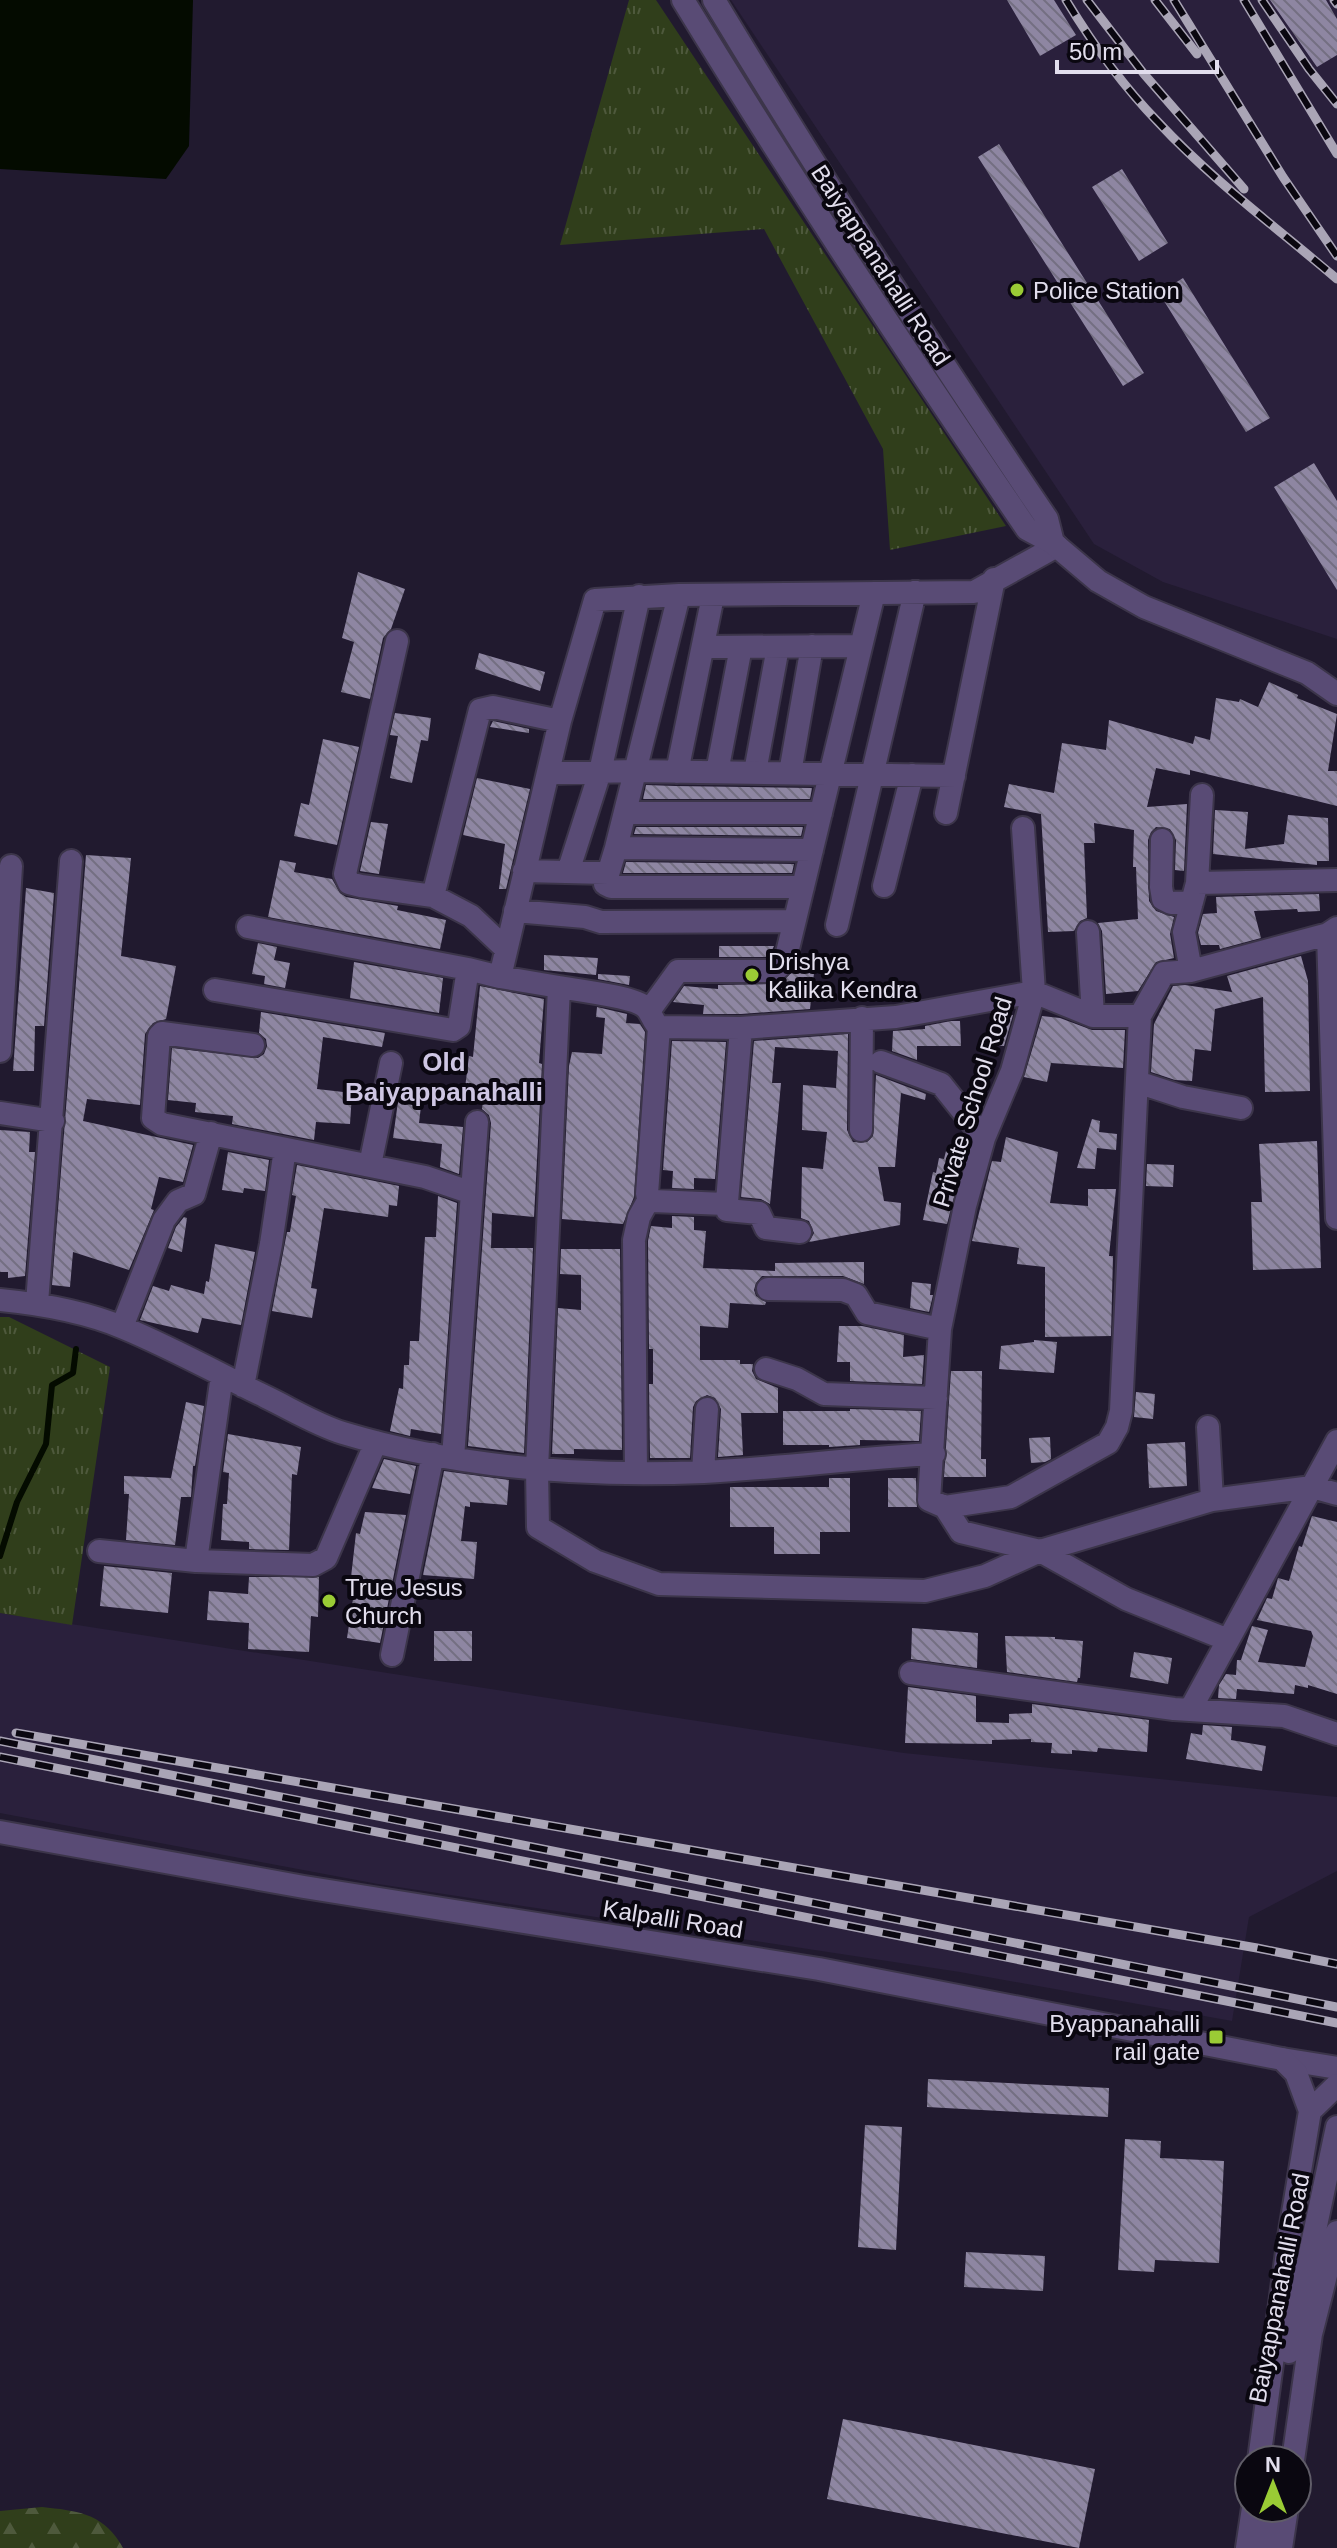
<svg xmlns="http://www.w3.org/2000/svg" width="1337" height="2548" font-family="Arial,sans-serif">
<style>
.built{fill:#2a203c}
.grass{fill:url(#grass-tufts)}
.forest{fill:url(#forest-firs)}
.water{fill:#040b00}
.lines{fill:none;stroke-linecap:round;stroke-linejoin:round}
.stream{stroke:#040b00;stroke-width:6}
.building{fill:url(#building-back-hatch)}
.minor-casing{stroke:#3c354a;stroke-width:26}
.tertiary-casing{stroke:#3c354a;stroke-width:26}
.minor{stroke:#594b75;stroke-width:22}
.tertiary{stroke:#594b75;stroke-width:22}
.rail-casing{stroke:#aaa5b6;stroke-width:9}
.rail{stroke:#0a0710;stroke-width:6;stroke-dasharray:18;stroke-linecap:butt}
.poi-dot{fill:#9acb35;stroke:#0a0710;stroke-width:3}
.labels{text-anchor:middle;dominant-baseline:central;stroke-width:8;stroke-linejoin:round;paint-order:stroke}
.street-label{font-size:24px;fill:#e2deed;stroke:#0a0710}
.poi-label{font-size:24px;fill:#e2deed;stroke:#0a0710;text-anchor:start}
.neighbourhood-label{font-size:26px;font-weight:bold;fill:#cec6e3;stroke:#0a0710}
</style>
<defs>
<pattern id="grass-tufts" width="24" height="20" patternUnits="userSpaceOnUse" patternTransform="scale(2)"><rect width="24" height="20" fill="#303e1b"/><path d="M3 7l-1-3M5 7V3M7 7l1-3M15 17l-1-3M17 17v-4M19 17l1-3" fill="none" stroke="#4e593c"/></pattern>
<pattern id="forest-firs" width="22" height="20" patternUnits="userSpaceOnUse" patternTransform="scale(2)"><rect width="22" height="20" fill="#303e1b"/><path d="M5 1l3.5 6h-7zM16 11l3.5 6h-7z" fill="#4e593c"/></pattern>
<pattern id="building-back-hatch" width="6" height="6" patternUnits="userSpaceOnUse" patternTransform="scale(2)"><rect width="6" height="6" fill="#8e86a2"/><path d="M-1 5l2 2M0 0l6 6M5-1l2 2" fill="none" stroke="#746f82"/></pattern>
</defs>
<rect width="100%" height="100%" fill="#211a2f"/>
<!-- built -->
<path class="built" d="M731,0H1337V639L1163,582L1094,544Z
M0,1613L904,1753L1337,1797V1871L1249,1917L1232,2021L960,1972L378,1884L0,1813Z"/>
<!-- grass -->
<path class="grass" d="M629,0H656L1006,526L890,550L883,449L764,229L560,245Z
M0,1317H9L110,1367L72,1625L0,1613Z"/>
<!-- forest -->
<path class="forest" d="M42,2507C78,2511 104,2513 123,2548H0V2511Z"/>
<!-- water -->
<path class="water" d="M0,0H193L189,146L166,179L0,169Z"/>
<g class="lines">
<!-- stream -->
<path class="stream" d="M0,1556L17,1502L46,1444L52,1385L73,1373L76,1349"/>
</g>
<!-- building -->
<path class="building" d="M1007,0H1054L1076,35L1040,56Z
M1270,0H1326L1337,19V55L1317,67Z
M999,144L1144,373L1123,386L978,157Z
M1122,169L1168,243L1139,261L1092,187Z
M1183,278L1270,418L1246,432L1159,293Z
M1314,463L1337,501V590L1274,487Z
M358,572L405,589L391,629L383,638L370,699L341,692L354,642L342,638Z
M479,653L545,672L540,691L475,669Z
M1269,682L1298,695L1297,698L1337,714L1328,771H1337V806L1190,770V775L1156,768L1147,807L1187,804L1184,871L1175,870L1176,840L1170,829L1156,827L1151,832L1148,840L1149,901L1156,911L1174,917L1170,934L1174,958L1156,962L1138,991L1106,994L1102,931L1098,923L1138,919L1136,867H1133L1134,830L1094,823L1095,843H1084L1087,918L1080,921L1074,931L1048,932L1041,814L1004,807L1009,784L1054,793L1062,743L1106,750L1109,720L1193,744L1195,736L1210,740L1216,698L1239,702L1240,699L1258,707Z
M395,713L431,718L428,741L421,740L412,783L390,778L398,736L390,735Z
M493,721L529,729V733L490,727Z
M323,739L359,747L337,845L294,836L301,803L309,805Z
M477,778L530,789L506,889H499L505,844L463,835Z
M646,785L675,786L812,788L810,799H643Z
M1215,810L1248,812L1245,849L1284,844L1288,815L1328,818L1329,861H1317V865L1213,854Z
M371,822L388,824L379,874L360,871Z
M636,827H803L801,836L634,834Z
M86,855L131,858L121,956L176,966L166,1019L153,1023L145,1034L140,1105L87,1099L83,1121L193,1145L183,1182L159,1177L151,1209L154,1210L129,1270L73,1252L70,1287L52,1285Z
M280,860L296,863L294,872L332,879L340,893L346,897L398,906L397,910L446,920L440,949L268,917Z
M626,862L794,864L792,873H623Z
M26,888L54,893L44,1026H35L34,1071H13Z
M1319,894L1320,911L1298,912L1297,909L1254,911L1261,938L1220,949L1219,945H1201L1198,933L1203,914L1217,913L1216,897Z
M258,943L277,947L274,960L290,963L285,988L264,984L265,976L252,974Z
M719,946H774L769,956L766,957H719Z
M544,955L598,958L596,975L544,970Z
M1301,956L1308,981L1310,1091L1265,1092L1263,997L1215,1009L1211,1051L1195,1049L1192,1081L1175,1080L1151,1072L1154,1024L1173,986L1185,985L1232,992L1227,976Z
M354,962L443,978L439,1013L350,998Z
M794,970L814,973L810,1009L741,1014H703L704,1005L673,1002L684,986L718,989V985L772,984L783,981Z
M598,974L630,976L629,985L598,979Z
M480,986L544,999L539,1063L542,1064L534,1217L492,1213L491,1248H533L524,1453L468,1446L491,1123L489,1115L482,1109L484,1090L465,1088L469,1056L473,1057Z
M597,1007L627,1014L626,1023L640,1024L645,1032L634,1197L623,1224L562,1219L569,1066L572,1052L602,1054L605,1018L596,1017Z
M261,1012L385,1033L382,1047L323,1037L317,1089L352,1093L350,1124L316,1122L314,1140L232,1124L233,1116L195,1112L196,1103L168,1100L172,1048L258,1058L264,1054L267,1046L266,1039L259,1033Z
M995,1013L1013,1015L1004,1046L991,1045Z
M1042,1016L1060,1018L1092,1030H1125L1123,1068L1051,1063L1047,1082L1024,1077Z
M951,1021H960L961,1046H917V1060L892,1051L893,1031L925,1029V1026Z
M848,1034L847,1130L853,1142H867L873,1136L876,1075L926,1094L925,1100L901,1093L895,1167H878L884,1201L901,1203L900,1225L809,1242L814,1233L809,1221L801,1218L802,1167L823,1169L827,1132L802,1130L803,1085L836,1088L838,1051L775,1047L772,1083H781L770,1204L761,1199L741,1197L754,1041Z
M672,1041L726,1042L715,1179L694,1178V1189L672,1188L673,1171L663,1170Z
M400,1087L423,1089L419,1123L463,1127L459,1174L440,1167L442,1144L393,1138Z
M1092,1119L1100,1121L1099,1132L1117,1134L1116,1150L1097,1148L1095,1169L1077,1168Z
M0,1130L30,1132L29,1152H35L25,1276L8,1278V1272H0Z
M1006,1137L1058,1152L1050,1203L1088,1206V1189H1116L1109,1256H1113L1111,1336L1045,1337V1267L1017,1264L1019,1248L972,1241L992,1161L1001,1162Z
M1317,1141L1321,1268L1253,1270L1251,1202H1262L1259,1144Z
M946,1151L965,1155L947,1224L923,1220L933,1172L936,1173L939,1158L944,1159Z
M228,1152L269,1160L265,1191L244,1188L243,1193L222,1190Z
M1147,1164L1174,1165L1173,1187L1146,1186Z
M297,1165L399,1186L397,1206L389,1205L388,1217L324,1208L311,1288L317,1289L312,1318L272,1311L287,1232H290L296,1196L292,1195Z
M438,1196L457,1203L441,1434L411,1429L410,1436L390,1431L399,1388L403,1389L404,1365H409L410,1341H419L425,1237H436Z
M672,1216L694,1217V1230L706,1231L703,1268L775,1271V1263L864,1262V1284L843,1276H762L756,1283L754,1290L756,1296L766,1302L765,1305L730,1303L728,1328L700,1326V1360H740V1364H753L752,1371L756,1379L778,1388V1413H741L743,1455L718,1457L721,1409L715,1398L707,1395L696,1401L693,1407L690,1458H650L649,1384H653V1349H649L648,1241L651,1226L672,1228Z
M184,1217L187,1218L182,1252L168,1248L176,1227Z
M215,1244L255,1252L241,1325L202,1318L198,1333L140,1320L153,1286L169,1291L171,1285L204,1294L206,1281L209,1282Z
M561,1249H620L622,1450L574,1449V1454H552L558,1308L581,1310V1275L560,1274Z
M912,1282L931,1284L930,1295H933L929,1312L910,1308Z
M839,1326H862L904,1335L903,1357L924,1355L922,1384L850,1381V1362H837Z
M1034,1340L1057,1342L1054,1373L999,1369L1001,1346L1034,1342Z
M951,1371H982L981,1459H986V1477H944Z
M1136,1392L1155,1394L1153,1419L1134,1417Z
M186,1402L204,1406L195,1466H193L191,1497H181L175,1545L126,1540L129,1494H124V1476L171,1478Z
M850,1409L921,1411L919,1441L860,1440V1445L829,1447V1445H783V1411H850Z
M228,1434L301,1447L297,1475L292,1474L289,1550L249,1549V1542L221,1540L223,1504H227L229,1473L223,1472Z
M1050,1437L1051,1459L1045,1462L1031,1463L1029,1438Z
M1185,1442L1187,1486L1149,1488L1147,1444Z
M384,1459L416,1466L410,1494L372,1488Z
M444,1471L509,1480L507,1505L470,1502V1507L465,1506L461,1541L477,1542L474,1579L423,1575Z
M829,1478H850V1532H820V1554H774V1527H730V1487H829Z
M888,1478H916L917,1507H888Z
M365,1512L406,1515L380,1643L347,1638L355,1586H350L356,1533L360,1534Z
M1312,1516L1337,1522V1694L1308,1685V1688L1295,1685L1294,1694L1237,1689L1236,1699L1218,1698L1219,1685L1226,1674L1236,1675L1237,1660H1241L1252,1626L1268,1630L1258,1662L1305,1667L1313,1636L1311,1631L1257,1620L1267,1598L1272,1599L1278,1578L1289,1581L1299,1546L1302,1547Z
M104,1566L172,1573L168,1613L100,1606Z
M249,1577H319L318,1617L311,1616L309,1652L248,1649L249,1623L207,1620L209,1591L248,1594Z
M912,1628L978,1633L977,1668L911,1659Z
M434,1631H472V1661H434Z
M1005,1636L1055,1637V1639L1083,1641L1080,1678H1078L1077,1682L1007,1672Z
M1134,1652L1172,1658L1168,1684L1130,1677Z
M908,1687L976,1696V1722L1009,1723V1714L1032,1713V1704L1149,1720L1147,1752L1098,1748L1097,1752L1072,1750V1754L1051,1753L1052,1743L1031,1742V1739L992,1740V1744L905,1743Z
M1203,1725L1232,1727L1231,1740L1266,1746L1262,1771L1186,1759L1191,1733L1202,1735Z
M928,2079L1109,2088L1108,2117L927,2107Z
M865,2125L902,2127L896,2250L858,2247Z
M1125,2139L1161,2141L1160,2158L1224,2161L1219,2263L1155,2260L1154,2272L1118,2270Z
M966,2252L1045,2256L1043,2291L964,2287Z
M843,2419L1095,2469L1079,2548L827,2499Z"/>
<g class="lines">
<defs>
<path id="minor" d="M679,595L616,848L605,884L611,887H803
M397,641L345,874L349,883L361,886L433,896L471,916L506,949
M703,647L861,646
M677,772L713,596
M717,772L741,647
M755,772L778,647
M549,773L635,771L954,776
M790,773L812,646
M625,813H821
M946,813L994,579
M1162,840L1161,887L1163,899L1171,903L1192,902
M616,848L812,850
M524,871L607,873
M568,872L600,772L639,596
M1197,883L1337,880
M884,886L912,775
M433,896L480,710L493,707L560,721
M515,911L585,917L601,922L794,921
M837,925L915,592
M248,927L468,969L500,977L559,987L537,1469L538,1527L595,1561L659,1584L925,1591L985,1576L1040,1551L1212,1500L1312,1487L1337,1494
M1088,932L1093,1016
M1328,934L1337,1218
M1191,971L1184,932L1197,883L1202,795
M500,977L560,721L595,600L679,595L974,592L1057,546
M559,987C576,990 635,997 645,1007C652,1013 652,1021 659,1027L647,1194L653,1201L725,1204L727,1202L741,1028L659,1027
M215,990L453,1030L459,1026L468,969
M649,1011L678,971H768L778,968L786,957L874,593
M741,1028L896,1017L1034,992L1023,828
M253,1045L162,1033L159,1036L153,1118L162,1124L425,1177L472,1193
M0,1051L11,866
M881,1062L941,1084L984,1138
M1137,1082L1183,1097L1241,1108
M0,1113L53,1121
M861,1130L862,1018
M370,1165L391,1063
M725,1204L727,1210L759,1213L766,1228L800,1232
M768,1289L843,1290L856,1295L867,1313L940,1329
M0,1300C41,1304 86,1312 124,1328C172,1348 219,1374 266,1397C291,1409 317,1425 343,1433C459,1468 583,1477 704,1472C781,1468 857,1458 934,1454
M37,1303L71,861
M122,1327L164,1220L178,1201L194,1194L211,1133
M766,1369L797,1379L824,1394L936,1398
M222,1375L196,1561L313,1565L326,1558L376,1442
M243,1386L271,1244L285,1149
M1208,1427L1212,1500
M453,1458L477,1122
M703,1472L707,1409
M636,1473L634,1240L639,1217L649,1199
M945,1507L929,1500L940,1329L965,1206L984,1138L1012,1071L1034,992L1093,1016H1140L1164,973L1191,971L1328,934L1337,928
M945,1507L1011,1497L1108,1443L1117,1427L1121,1411L1140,1016
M945,1507L961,1532L1040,1551L1126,1599L1228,1640
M99,1551L196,1561
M392,1655L433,1454
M911,1673L1174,1709L1284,1716L1337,1734
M1190,1710L1337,1441
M1282,2059L1337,2068"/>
<path id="tertiary" d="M683,0C793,180 908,355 1027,529L1053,543L1098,581L1144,607L1307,673L1337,694
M714,0C820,176 932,349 1047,519L1053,543
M0,1832L304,1887L819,1969L1282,2059L1296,2073L1310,2111
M1289,2352L1337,2127
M1259,2460L1289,2237L1310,2111L1337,2085
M1293,2460L1311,2334L1337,2232
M1247,2548L1253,2508
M1263,2548L1268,2508
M1281,2548L1287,2508"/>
</defs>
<!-- minor casing -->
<use href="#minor" class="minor-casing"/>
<!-- tertiary casing -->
<use href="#tertiary" class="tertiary-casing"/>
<!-- minor -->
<use href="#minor" class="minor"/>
<!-- tertiary -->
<use href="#tertiary" class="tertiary"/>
<defs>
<path id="rail" d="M1066,0C1092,43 1123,86 1158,122C1212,180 1277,228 1337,279
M1087,0L1144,74L1244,189
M1155,0L1197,54
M1174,0L1283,177L1337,256
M1244,0L1337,154
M1262,0L1309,69L1337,104
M1334,0L1337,4
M16,1733L1257,1948L1337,1964
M0,1741L1337,2007
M0,1757L1337,2023"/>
</defs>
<!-- rail casing -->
<use href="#rail" class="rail-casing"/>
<!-- rail -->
<use href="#rail" class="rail"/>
</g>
<!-- markers -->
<g class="poi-dot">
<circle cx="1017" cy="290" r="8"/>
<circle cx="752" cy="975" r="8"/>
<circle cx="329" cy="1601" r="8"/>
<rect x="1208" y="2029" width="16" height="16" rx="4"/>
</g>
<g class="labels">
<!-- street labels -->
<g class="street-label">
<text transform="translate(881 265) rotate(57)">Baiyappanahalli Road</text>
<text transform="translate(972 1102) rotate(-73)">Private School Road</text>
<text transform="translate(673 1919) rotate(9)">Kalpalli Road</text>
<text transform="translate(1279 2288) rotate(-79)">Baiyappanahalli Road</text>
</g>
<!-- poi labels -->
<g class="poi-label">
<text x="1033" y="290">Police Station</text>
<text x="768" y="961">Drishya<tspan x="768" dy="28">Kalika Kendra</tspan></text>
<text x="345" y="1587">True Jesus<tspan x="345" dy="28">Church</tspan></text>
<text x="1200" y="2023" text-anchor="end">Byappanahalli<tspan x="1200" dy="28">rail gate</tspan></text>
</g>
<!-- neighbourhood labels -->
<g class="neighbourhood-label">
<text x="444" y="1062">Old<tspan x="444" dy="30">Baiyappanahalli</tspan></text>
</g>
</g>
<!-- north arrow -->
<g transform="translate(1273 2484)"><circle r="38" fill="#0a0710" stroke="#605d68" stroke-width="2"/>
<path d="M0-6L14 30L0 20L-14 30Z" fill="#9acb35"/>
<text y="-12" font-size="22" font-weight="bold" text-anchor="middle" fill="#e2deed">N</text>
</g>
<!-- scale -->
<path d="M1057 60v12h160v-12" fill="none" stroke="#e2deed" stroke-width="4"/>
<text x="1069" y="60" font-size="24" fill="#e2deed" stroke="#0a0710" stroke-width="6" paint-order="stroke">50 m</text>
</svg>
